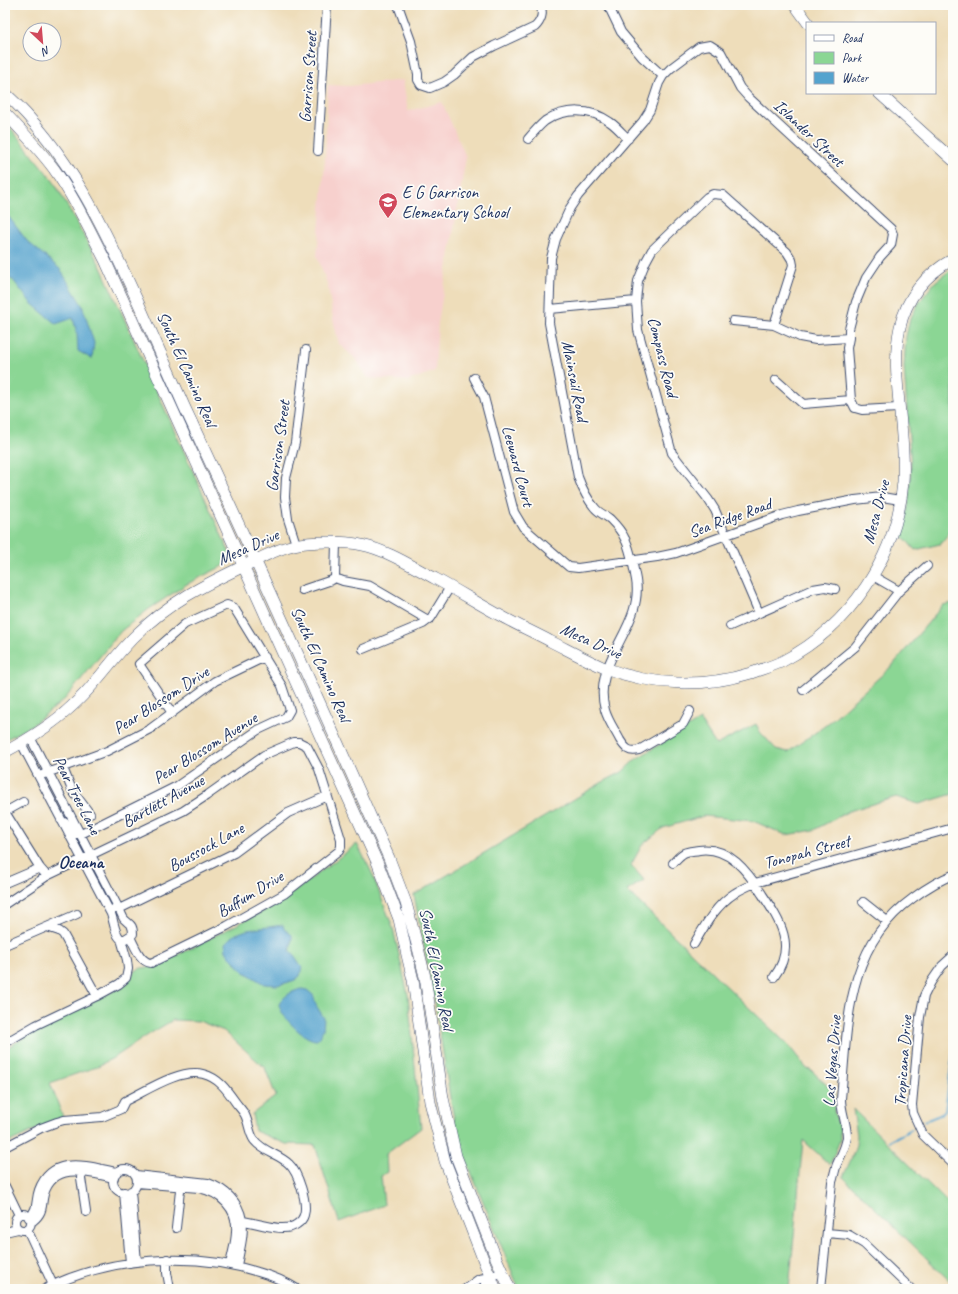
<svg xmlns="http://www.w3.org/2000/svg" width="958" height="1294" font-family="Caveat,sans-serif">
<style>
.built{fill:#f7d0cd}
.green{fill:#8bd694;stroke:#538279}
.water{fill:#54a3ce;stroke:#386996}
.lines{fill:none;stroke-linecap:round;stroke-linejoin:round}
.stream{stroke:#54a3ce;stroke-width:2}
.minor-casing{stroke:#3b496c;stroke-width:10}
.major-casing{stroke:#3b496c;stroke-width:12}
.minor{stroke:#fff;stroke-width:8}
.major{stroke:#fff;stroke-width:11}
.labels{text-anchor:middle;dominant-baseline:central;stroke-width:3.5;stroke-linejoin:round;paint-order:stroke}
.street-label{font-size:17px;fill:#1b2f5e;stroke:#fdfcf7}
.poi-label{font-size:17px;fill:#1b2f5e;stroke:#fdfcf7;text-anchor:start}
.neighbourhood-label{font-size:18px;font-weight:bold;fill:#1b2f5e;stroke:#fdfcf7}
</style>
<rect width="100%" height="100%" fill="#fdfcf7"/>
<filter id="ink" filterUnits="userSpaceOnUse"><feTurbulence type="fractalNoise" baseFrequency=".025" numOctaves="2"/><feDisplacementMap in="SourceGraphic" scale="8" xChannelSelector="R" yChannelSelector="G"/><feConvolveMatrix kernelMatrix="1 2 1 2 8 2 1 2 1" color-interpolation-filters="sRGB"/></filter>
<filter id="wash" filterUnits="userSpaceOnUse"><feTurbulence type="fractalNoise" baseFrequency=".012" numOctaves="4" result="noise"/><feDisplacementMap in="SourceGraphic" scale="16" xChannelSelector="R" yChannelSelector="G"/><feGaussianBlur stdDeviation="0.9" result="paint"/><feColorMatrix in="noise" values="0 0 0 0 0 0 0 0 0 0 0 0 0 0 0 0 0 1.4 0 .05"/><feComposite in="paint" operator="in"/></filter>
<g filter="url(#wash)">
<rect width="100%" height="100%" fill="#eeddba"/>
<!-- built -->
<path class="built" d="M403,80L408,111L442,102L466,157L438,323L435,371L408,381L368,378L356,359L339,344L333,319L328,286L317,256L325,160L328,85L350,86Z"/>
<!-- green -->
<path class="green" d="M5,121L54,182L100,265L231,556L229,563L187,584L149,609L121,631L64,700L32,725L5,740Z
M953,268V535L950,532L940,544L915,550L902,535L908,506L911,467L904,367L906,336L910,319L920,301L935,282Z
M953,603V794L919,804L896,797L849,811L814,830L786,835L753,821L704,816L663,828L642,845L631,865L644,880L627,891L789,1046L807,1069L811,1070L835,1093L834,1111L840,1130V1140L830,1165L803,1140L789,1289H519L459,1143L450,1098L436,1008L414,895L601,783L622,772L636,759L700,720L716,745L756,724L760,732L776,749L788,752L826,725L892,666L943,605Z
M357,844L371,871L393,928L408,995L421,1128L386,1154L387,1172L381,1176L384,1205L339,1222L315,1145L286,1144L255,1131L252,1114L276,1096L265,1068L224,1031L199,1021L173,1020L151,1033L115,1057L96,1067L50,1083L63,1117L5,1144V1049L37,1030L127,984C134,969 138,967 154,967L279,903Z
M853,1109L953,1208V1284L843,1177C849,1163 857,1150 857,1135C856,1126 854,1118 853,1109Z"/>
<!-- water -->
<path class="water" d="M5,212L27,241L60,269L82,305L94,343L92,359L78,351L77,334L73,318L56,324L31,303L13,280L5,277Z
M283,925L284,929L292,935V938L290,952L294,955L302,967L300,976L295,980L286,983L277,985L264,984L243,971L236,963L229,956L226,951L225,943L236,934L247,930Z
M302,989L307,990L313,995L317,1007L324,1018L323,1030L322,1031C321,1035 321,1037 317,1040C305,1041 280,1016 279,1004C285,995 292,991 302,989Z"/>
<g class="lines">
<!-- stream -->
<path class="stream" d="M925,1121L942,1114L945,1111L953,1052
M889,1141L912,1129"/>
</g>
</g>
<g filter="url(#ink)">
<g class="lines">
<defs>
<path id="minor" d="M398,5L411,41L418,74V80L421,85L430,88L444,82L454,75L473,57L494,46L535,27C541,21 544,13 540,5
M608,5L621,32L642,57L663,76
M528,139C533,133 539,126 545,121C564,108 591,108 610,122C616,126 622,133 628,139
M318,151L327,5
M550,309L636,301
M733,321L774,325L800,337L816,340L849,338
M474,378L484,397L514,512L523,527L569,567L578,568L657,557L676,553L782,515L798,511L855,500L882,497L900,500
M776,380L803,404L851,400
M296,544L288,519L285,497L286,478L295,443L306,350
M873,576L899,591
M335,578L343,581L370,586L428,620
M335,578L336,543
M302,590L332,580L335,578
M759,613L715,510L708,499L672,453L638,330L636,301L638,281L646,261L652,250L707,197L713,194L723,195L787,252L792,260L793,265L774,325
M730,626L813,589L825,587L835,589
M363,649L423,624L431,618L450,587
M803,690L855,647L899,591L927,566
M690,711L683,724L639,750C629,753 625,748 620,740C615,730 608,721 605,710C591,660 644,628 636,580C634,569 630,548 625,539C622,532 615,524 610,519C605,515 599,513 595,508C587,499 582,488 578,477L549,323L551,258L556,239L570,208L578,196L643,121L650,110L659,83L663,76L671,68L699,47L710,45L721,52L740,88L748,97L891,229L893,234L891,245L880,257L866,278L856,302L849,329V338L847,348L851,400L855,408L862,410L898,408
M21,743L111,914C114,922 115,935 121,939H125L133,934C133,924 130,925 124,919C122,916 121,912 119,909L30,737
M63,768L72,790L90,814
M44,774L107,751L150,729L215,681L265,657
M5,812L40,868L47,876
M5,812L23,802
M61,820L70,826L75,834H81L177,786L258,730L286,717L290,710L282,686L234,608L227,605L185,624L139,664L172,713
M673,863C676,860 680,855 684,853C688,851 694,851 699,850C729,846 748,872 762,894C780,921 797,946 774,977
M5,883L40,868
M863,902L887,921
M5,904L47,876L183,811L206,796L264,755L294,742H299L307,746L319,769L341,839V847L339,851L284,894L227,926L151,963C140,962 135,946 130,937
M114,909H119L234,853L288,813L327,796
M47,927L59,931L63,934L97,996
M694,944C705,925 716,905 735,893C741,889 748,886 755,883L953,828
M5,945L77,914
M953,956L942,966L931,982L924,996L920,1017L912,1105L913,1113L923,1135L953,1164
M5,1043L36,1025L97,996L119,984L126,978L128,969L127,960L121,939
M5,1147L41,1128L57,1122L64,1120L102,1117L121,1109L125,1101C146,1091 180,1068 203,1074C219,1078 227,1090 236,1103C239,1107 243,1111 245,1115C249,1123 249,1133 254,1140C263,1152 279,1154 289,1164C298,1172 308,1203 304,1215C303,1219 300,1222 297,1224C283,1235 252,1220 235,1220
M82,1166L81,1178L86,1212
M113 1181a12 12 0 1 1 24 0a12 12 0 1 1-24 0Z
M136,1175L208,1183C225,1189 239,1202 242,1220C245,1234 239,1252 237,1266
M137,1183L199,1188C220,1192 238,1209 236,1231C236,1242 232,1254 230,1265
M5,1186L19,1215
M131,1191L137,1262
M124,1192L130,1263
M15 1222a8 8 0 1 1 16 0a8 8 0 1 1-16 0Z
M29,1218C39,1208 35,1201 39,1190C53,1153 89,1167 117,1172
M33,1221C44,1212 41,1206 44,1194C54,1160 90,1173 114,1178
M176,1228L181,1181
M27,1229L53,1285
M5,1232L18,1229
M827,1233L849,1235L864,1244L911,1289
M167,1259V1273L170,1289
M45,1289C108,1257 192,1251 258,1272C272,1276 285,1281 297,1289
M465,1289L479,1279L491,1277L502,1272
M483,1289L491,1277
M821,1289L832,1182C834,1176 835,1169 837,1164C841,1155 846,1147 847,1137C847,1124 841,1112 841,1099C848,1023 845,947 913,898C925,889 939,880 953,875"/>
<path id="major" d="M795,5L808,23
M5,93C70,152 107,233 142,311C156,343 170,374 184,406C254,556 322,707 389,858L406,903L419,952L425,977L443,1098L456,1156L496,1258L510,1289
M879,93L953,160
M5,113C22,131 39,149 54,169C74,197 89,229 105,260L378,864L399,919L407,955L413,980L430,1102L445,1161L485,1264L496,1289
M5,752C29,739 52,725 72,706C96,685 113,657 136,635C168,603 204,585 244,566C261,558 276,549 294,545C312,541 344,541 362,545C387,550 413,567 436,579C458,591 479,604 501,616C517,625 533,632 550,641C568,650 586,660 605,668C652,686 703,688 751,673C762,669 773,666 783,661C850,626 897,557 903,482C909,401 863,310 953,259"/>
</defs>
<!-- minor casing -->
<use href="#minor" class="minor-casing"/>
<!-- major casing -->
<use href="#major" class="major-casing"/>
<!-- minor -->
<use href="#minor" class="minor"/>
<!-- major -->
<use href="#major" class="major"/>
</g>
</g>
<!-- icons -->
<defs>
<symbol id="school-pin" viewBox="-11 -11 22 30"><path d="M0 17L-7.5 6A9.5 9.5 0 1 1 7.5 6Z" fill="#d1495b" stroke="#fdfcf7"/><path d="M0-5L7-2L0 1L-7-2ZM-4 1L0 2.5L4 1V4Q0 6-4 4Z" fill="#fff"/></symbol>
</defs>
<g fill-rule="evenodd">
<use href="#school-pin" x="377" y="191" width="22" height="30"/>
</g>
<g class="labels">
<!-- street labels -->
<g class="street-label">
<text transform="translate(308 77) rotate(-86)">Garrison Street</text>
<text transform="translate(809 133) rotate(43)">Islander Street</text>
<text transform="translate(663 357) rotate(76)">Compass Road</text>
<text transform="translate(187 369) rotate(66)">South El Camino Real</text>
<text transform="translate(575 381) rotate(79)">Mainsail Road</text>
<text transform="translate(278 446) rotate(-82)">Garrison Street</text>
<text transform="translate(518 466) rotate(75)">Leeward Court</text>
<text transform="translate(876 512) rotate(-75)">Mesa Drive</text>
<text transform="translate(730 518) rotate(-20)">Sea Ridge Road</text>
<text transform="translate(248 547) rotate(-24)">Mesa Drive</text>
<text transform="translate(591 641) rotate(24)">Mesa Drive</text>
<text transform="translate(321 664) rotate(66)">South El Camino Real</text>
<text transform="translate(161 700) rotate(-33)">Pear Blossom Drive</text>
<text transform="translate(205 748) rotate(-32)">Pear Blossom Avenue</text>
<text transform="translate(77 795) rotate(63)">Pear Tree Lane</text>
<text transform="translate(163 801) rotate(-29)">Bartlett Avenue</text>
<text transform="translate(206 847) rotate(-29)">Boussock Lane</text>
<text transform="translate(807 852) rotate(-15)">Tonopah Street</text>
<text transform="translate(250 894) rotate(-31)">Buffum Drive</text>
<text transform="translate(437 969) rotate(79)">South El Camino Real</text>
<text transform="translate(832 1061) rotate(-86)">Las Vegas Drive</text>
<text transform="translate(903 1061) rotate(-86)">Tropicana Drive</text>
</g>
<!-- poi labels -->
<g class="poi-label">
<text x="402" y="192">E G Garrison<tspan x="402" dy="20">Elementary School</tspan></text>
</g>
<!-- neighbourhood labels -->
<g class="neighbourhood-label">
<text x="81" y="862">Oceana</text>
</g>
</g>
<!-- margin -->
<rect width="958" height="1294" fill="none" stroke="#fdfcf7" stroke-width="20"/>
<!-- legend -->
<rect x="806" y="22" width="130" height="72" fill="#fdfcf7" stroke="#a3aaba"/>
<rect x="814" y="35" width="20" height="6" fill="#ffffff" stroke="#a3aaba"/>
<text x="842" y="42" font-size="12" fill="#1b2f5e">Road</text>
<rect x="814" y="52" width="20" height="12" fill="#8bd694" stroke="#a3aaba"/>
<text x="842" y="62" font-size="12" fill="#1b2f5e">Park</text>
<rect x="814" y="72" width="20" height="12" fill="#54a3ce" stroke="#a3aaba"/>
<text x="842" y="82" font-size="12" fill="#1b2f5e">Water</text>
<!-- north arrow -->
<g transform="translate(42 42) rotate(154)"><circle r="19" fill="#fdfcf7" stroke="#a3aaba"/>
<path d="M0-3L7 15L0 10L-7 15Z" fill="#d1495b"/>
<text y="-6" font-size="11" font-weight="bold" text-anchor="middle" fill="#1b2f5e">N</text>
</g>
</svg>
